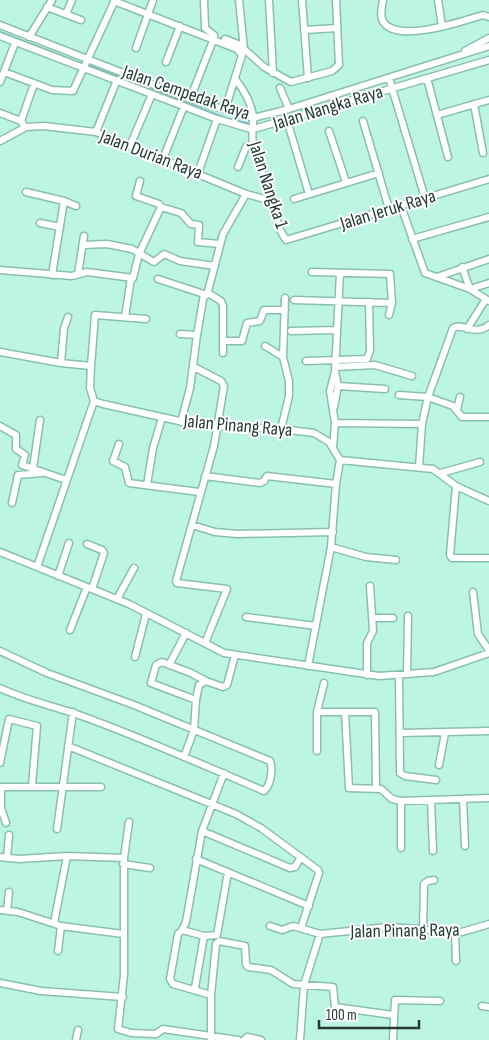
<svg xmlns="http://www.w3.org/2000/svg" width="489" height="1040" font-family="'Sofia Sans Condensed',sans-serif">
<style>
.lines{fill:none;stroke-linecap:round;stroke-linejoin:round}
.stream{stroke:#62b4e1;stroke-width:2}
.street-casing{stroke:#89bfaf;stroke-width:9}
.street{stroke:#fff;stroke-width:6}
.labels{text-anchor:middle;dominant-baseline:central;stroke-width:4;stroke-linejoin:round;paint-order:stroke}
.street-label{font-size:19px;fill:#253c35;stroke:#fff}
</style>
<rect width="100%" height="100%" fill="#bdf5e4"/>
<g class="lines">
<!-- stream -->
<path class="stream" d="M0,32L82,64
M87,65L228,119L247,123"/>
<defs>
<path id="street" d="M204,0L205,28L214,35
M239,0L244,49L264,67L291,82L332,71L339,65L336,0
M269,0L273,73
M302,0L308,78
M383,0C382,7 379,17 384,23C400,43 463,21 483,15L489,17
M438,0L442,26
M114,1L237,49L242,55L225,110
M47,7L81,20
M66,14L72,0
M0,25L190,99L253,118L289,109L489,46
M304,30L337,28
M0,36L217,119L251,129L257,128L489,60
M29,37L52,0
M225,39L243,46
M136,48L153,0
M465,51L489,38
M166,62L180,26
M4,72L52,90L73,91L115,0
M389,78L425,198
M427,78L448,157
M236,80C244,90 251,103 253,116C254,123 251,134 253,144L280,230L286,240L489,179
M0,82L15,43
M280,88L289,109
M190,99L214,38
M474,104L483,153
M0,113L21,121L23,124
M437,115L489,100
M287,120L309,194
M21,121L34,84
M363,121L389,209
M329,131L346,182
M96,132L117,80
M0,141L26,127L44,126L96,132L246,194L272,201
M130,146L152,94
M163,159L184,106
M238,167L246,147L253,144
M198,173L217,119
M26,192L64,201L52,275
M294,199L379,173
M64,201L76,206
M401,206L425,273L470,289L489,301
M161,207L181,213L191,224L199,225L198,242L220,244
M40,223L60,227
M412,239L489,217
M83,245L107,244L132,249L154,262L164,254L180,261L215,266
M462,267L470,289L489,283
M0,270L72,276L87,272L133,278L139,254L161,207L159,204L136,196L140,181
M78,274L84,236
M437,277L489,259
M158,279L207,295L223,234L246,194
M208,293L221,301L223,306V353
M294,300L392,303L390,274L312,272
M389,315L392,303
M125,317L131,278
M467,329L486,299
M291,331L337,330
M180,334L197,335L190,388L181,422
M197,335L204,294
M223,341H242L247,323L260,321L264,310H285
M265,346L283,357
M0,352L61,363L91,366L90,388L94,401L103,404L197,425L281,429L314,433L329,442L340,460L433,469L456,486L489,501
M306,361L367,359L370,351L369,302
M61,363L64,328L68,317
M91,366L95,315L146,319
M194,367L221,381L224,386L214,446L176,581L177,583L227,589L205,643
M335,367L375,365L412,376
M338,386L385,389
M399,395L428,397L453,406L462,417H489
M334,407L338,386L335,372
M457,409L460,397
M335,423L422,424
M0,426L16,435V449L25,455L22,465L66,480
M281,429L289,396V381L283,357L285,298
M119,444L113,461L125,467L129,483L199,492
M333,447L335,423L330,391L335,372L340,273
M419,467L422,424L428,397L453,328C463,322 474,337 489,325
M33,468L40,420
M441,473L480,462
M205,476L260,483L264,481L267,476L336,484
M147,485L153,448L162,418
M456,486L450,555L452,558H489
M12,503L18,475L42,473
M192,525L215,532L237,534L333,532
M87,544L102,550L104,553L92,589
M331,547L366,557L396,560
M0,552L129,604L224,653L379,676L434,672L489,653
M37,567L94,401
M58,576L69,543
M473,592L478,634L489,650
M117,599L134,568
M246,617L316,626
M373,618H393
M70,630L87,587
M0,651L47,673L134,705L270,761C273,769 271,785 264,791C206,766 149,741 90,719C60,707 29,702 0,688
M135,657L146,614
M169,665L186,633
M308,666L331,547L336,484L340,460
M407,674L408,616
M367,675V643L373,631L370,586
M399,675L400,773L405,776L436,780
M196,700L151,683L156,665L162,662L191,673L206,681
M317,712H375L376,788
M345,712L349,788L381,789L392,799L401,801L489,798
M401,733L489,731
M68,746L236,814L261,828L318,870L319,873L301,928
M317,751V712L324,683
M184,757L194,730L196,700L199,685L206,681L223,687L227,685L235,655
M0,763L9,719L37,726L32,786
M439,765L445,733
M0,787H101
M1,787V808L6,823
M463,799L465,846
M431,800L433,851
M401,801V848
M57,829L73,712
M202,831L290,868L295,867L301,857
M0,857L19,859L67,856L124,858V975L118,1029L131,1033L156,1034L163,1029L238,1040
M7,858L9,835
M124,858L129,822
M196,859L309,906
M123,864L150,868
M0,910L18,912L61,926L123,934
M7,910L9,892
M54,923L67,856
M270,926L282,930L293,926L320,934L388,927L462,932L489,924
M182,930L204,936L217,935L228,872
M423,930L424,884L428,881L434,880
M455,932L456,961
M58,951L61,926
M0,983L41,991L123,997
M195,988L204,936
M211,995L173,984L170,979L178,934L182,930L186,922L202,831L224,773
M482,1006L489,1007
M211,1039V995L216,944L219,941L245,946L246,964L248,967L271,970L293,984L333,987L335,1007L393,1015
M76,1040L78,1030
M244,1040L247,1037L261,1040
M300,1040L304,985L320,934
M393,1040L395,1000L440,1001"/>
</defs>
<!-- street casing -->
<use href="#street" class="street-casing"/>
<!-- street -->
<use href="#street" class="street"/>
</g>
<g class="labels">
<!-- street labels -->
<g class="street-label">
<text transform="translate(186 93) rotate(19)">Jalan Cempedak Raya</text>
<text transform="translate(328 108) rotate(-17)">Jalan Nangka Raya</text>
<text transform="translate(151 155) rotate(21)">Jalan Durian Raya</text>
<text transform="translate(268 185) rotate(72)">Jalan Nangka 1</text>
<text transform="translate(388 210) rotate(-17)">Jalan Jeruk Raya</text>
<text transform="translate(238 426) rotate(5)">Jalan Pinang Raya</text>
<text transform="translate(405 931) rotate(-1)">Jalan Pinang Raya</text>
</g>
</g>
<!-- scale -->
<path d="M319 1020v8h100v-8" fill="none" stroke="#253c35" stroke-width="2.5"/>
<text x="326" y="1020" font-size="15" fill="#253c35" stroke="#ffffff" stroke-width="4" paint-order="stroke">100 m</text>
</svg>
